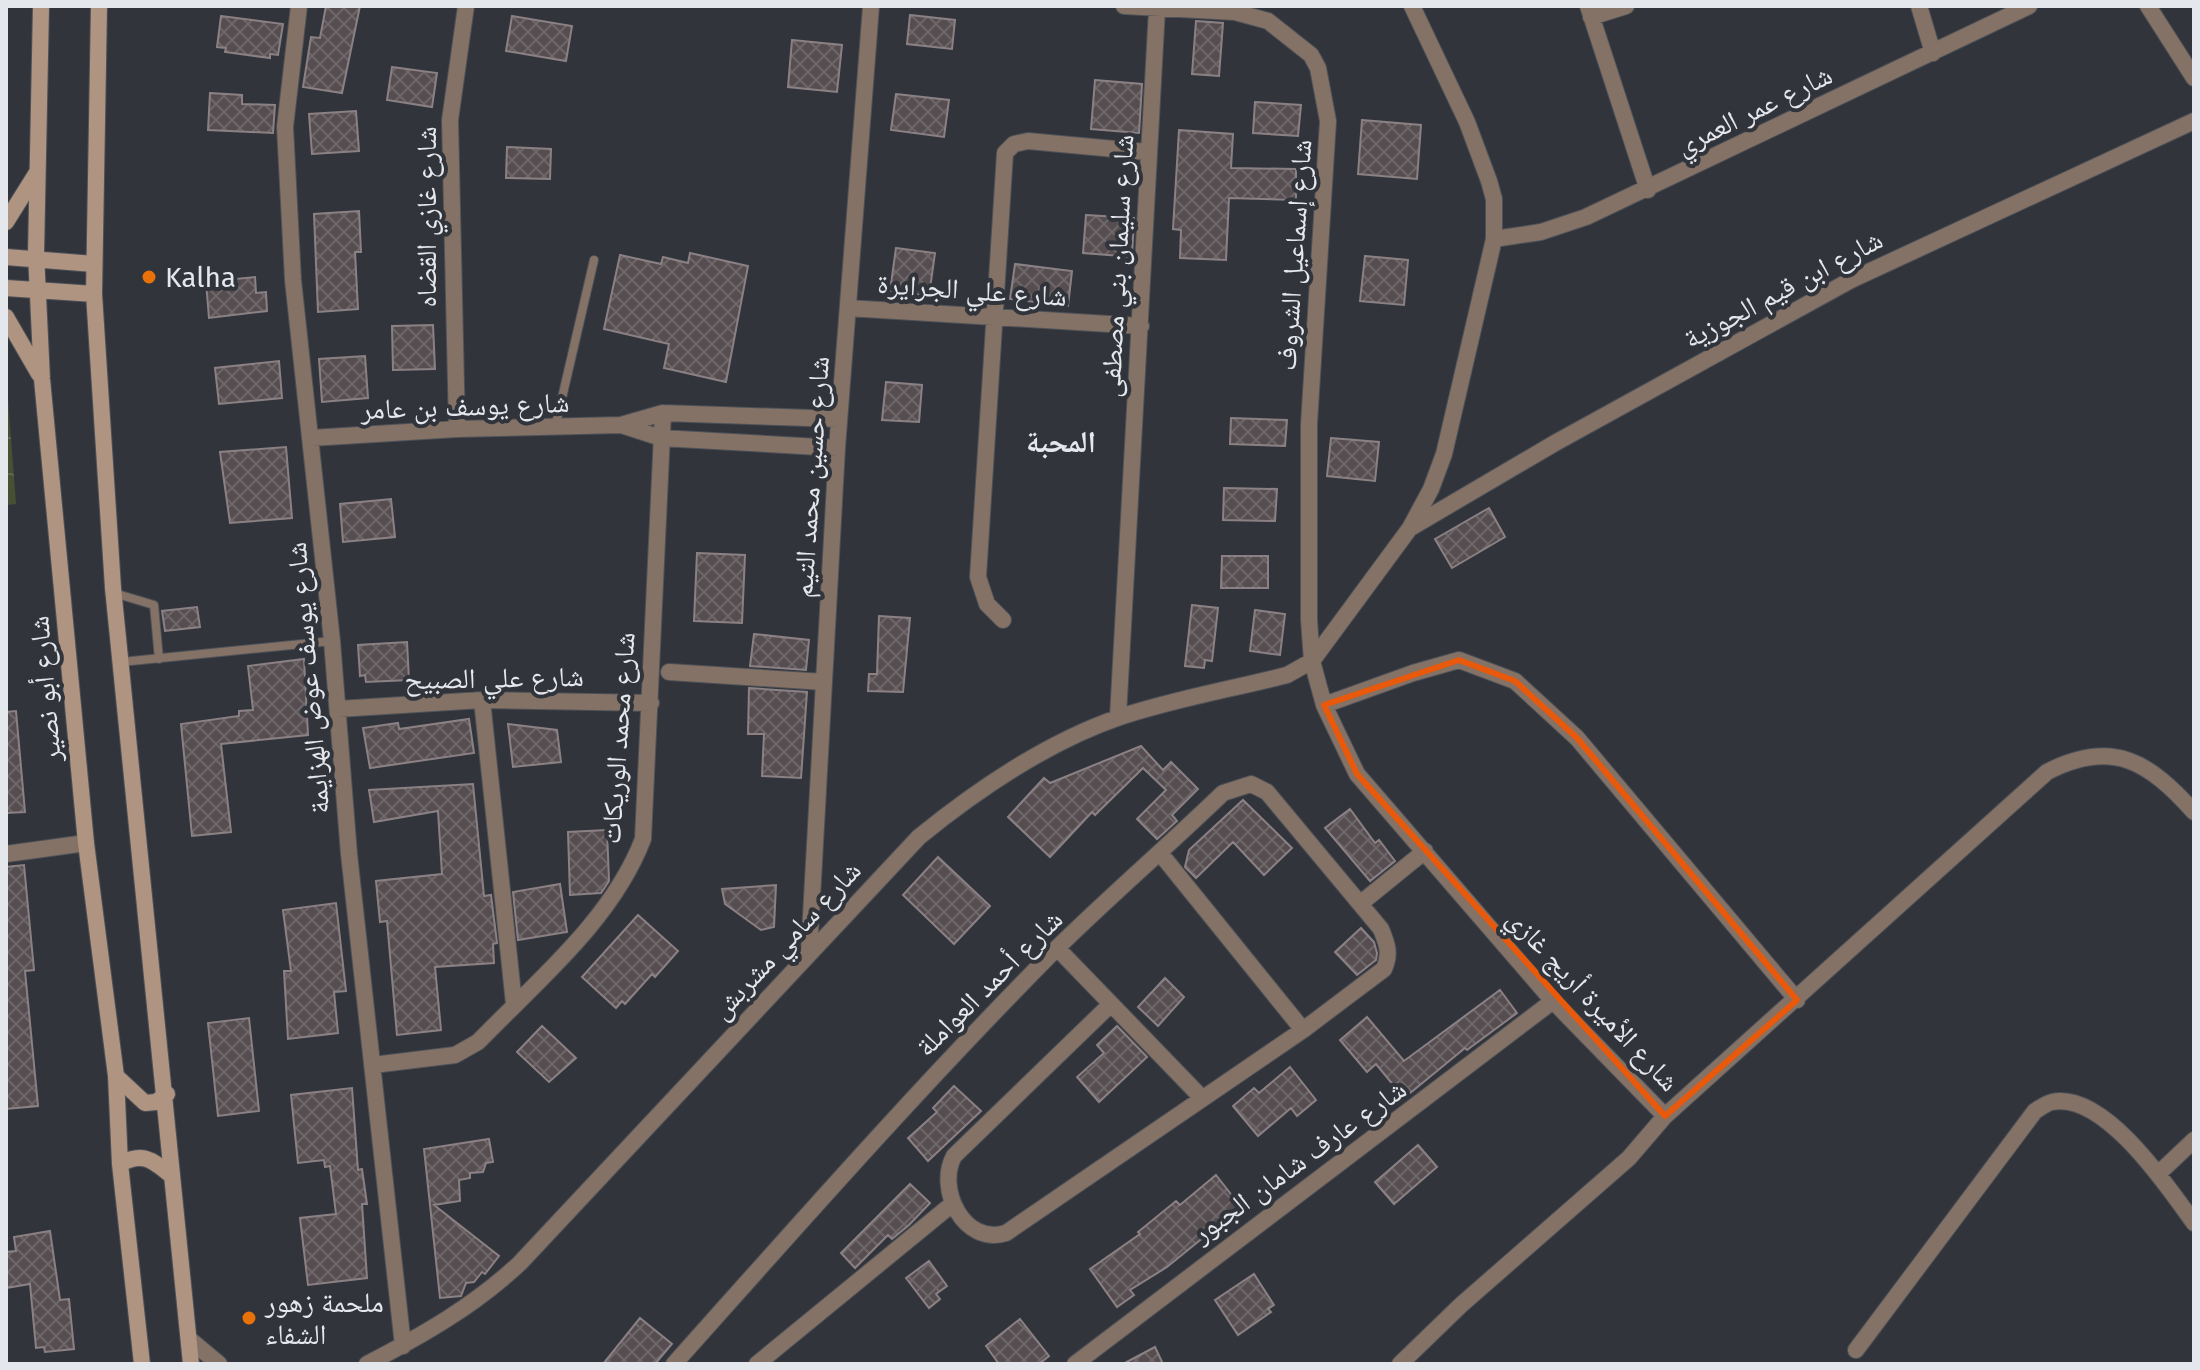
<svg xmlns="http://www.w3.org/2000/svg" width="2200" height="1370" font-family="'Fira Sans','Noto Naskh Arabic',sans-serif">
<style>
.forest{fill:url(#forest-crowns)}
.building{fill:url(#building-cross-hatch);stroke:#8b8184;stroke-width:2}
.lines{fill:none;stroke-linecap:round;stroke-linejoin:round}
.lane-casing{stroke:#4e5157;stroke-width:10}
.street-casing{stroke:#4e5157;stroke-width:18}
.secondary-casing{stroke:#4e5157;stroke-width:18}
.lane{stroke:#847267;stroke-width:8}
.street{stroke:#847267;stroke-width:16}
.secondary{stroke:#b09482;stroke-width:16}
.marked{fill:none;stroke:#e8590c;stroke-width:6;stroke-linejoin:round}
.food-dot{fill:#e8710a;stroke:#31353b;stroke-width:3}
.labels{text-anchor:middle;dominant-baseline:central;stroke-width:8;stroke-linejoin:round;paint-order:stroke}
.street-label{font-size:28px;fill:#e4e7eb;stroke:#31353b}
.poi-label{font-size:28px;fill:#e4e7eb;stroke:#31353b;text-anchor:start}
.neighbourhood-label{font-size:30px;font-weight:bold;fill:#e4e7eb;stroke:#31353b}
</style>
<defs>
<pattern id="forest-crowns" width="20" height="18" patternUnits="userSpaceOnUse" patternTransform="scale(2)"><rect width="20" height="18" fill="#475033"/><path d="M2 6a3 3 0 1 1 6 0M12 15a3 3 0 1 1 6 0" fill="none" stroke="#616951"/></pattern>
<pattern id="building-cross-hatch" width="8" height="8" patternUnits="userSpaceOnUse" patternTransform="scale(2)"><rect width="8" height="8" fill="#564d50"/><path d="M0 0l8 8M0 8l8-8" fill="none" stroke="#6e6769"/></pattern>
</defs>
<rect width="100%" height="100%" fill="#31353b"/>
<!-- forest -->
<path class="forest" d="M6,373L16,504L6,505Z"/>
<!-- building -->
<path class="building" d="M326,6H360L342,93L303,87L311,37L320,38Z
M910,15L955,20L952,49L907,44Z
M221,16L283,24L278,55L270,54V58L225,52L226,48L217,47Z
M512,16L572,26L566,61L506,51Z
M1196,21L1223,23L1219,76L1192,74Z
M792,40L842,45L837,92L788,87Z
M392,67L437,73L432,107L387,100Z
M1095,80L1142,84L1139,133L1091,129Z
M210,93L242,95V104L275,105L273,133L208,130Z
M896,94L949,100L944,137L891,130Z
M1255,102L1301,105L1298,136L1253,133Z
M356,111L359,151L312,154L309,114Z
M1362,120L1421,125L1417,179L1358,174Z
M1179,130L1233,134L1231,168L1296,169V200L1229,198L1226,260L1180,258L1181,230L1173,229Z
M507,147L551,149L550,179L506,178Z
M359,211L361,252H355L358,309L318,312L314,214Z
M1086,215L1134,218L1132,257L1083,253Z
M896,248L935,253L929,296L890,291Z
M690,253L748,266L726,382L664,368L669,344L604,329L620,255L661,264L663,257L688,263Z
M1365,256L1408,260L1404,305L1360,301Z
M1015,264L1072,271L1068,306L1010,299Z
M255,277L256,293L266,292L267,311L209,318L206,282Z
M433,325L435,369L393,370L392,326Z
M365,356L368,398L322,402L319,359Z
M279,361L282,398L219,404L215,368Z
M886,382L922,385L919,422L882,420Z
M1231,418L1287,420L1285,446L1230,444Z
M1331,438L1379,442L1375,481L1327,476Z
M286,447L292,518L230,523L220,452Z
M1224,488L1277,489L1275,521L1223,520Z
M391,499L395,537L343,542L340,504Z
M1489,508L1505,537L1452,568L1435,539Z
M697,553L745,555L742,623L694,621Z
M1222,556H1268V588H1221Z
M1192,605L1218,608L1212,661L1205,660L1204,668L1185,666Z
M197,607L200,627L165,631L162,611Z
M1255,610L1285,614L1280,655L1250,651Z
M879,616L910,618L903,692L868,691L869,674H877Z
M754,634L809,640L806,670L750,666Z
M407,642L409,680L366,682L365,675L360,676L358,645Z
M304,659L308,735L221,744L231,832L192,836L181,724L239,716V711L253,710L248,666Z
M749,688L807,692L801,778L762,776L764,734H748Z
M16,711L25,812L6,813V712Z
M469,719L474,753L370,768L363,728L398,723L399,729Z
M508,724L557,730L561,762L513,767Z
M1141,746L1163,770L1171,762L1198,789L1172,815L1177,821L1157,839L1137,819L1166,790L1143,768L1095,815L1092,812L1050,857L1008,817L1044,778L1050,783Z
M473,784L484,896L491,895L497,943L493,944L494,963L435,967L441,1030L397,1035L387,921L380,922L376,881L442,874L438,811L374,822L369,790Z
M1243,800L1292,848L1264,875L1233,842L1196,878L1185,867L1189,850Z
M1350,809L1375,843L1379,840L1395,861L1370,881L1325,828Z
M607,830L609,881L601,893L570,895L568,832Z
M938,857L990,906L954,944L903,895Z
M24,865L34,970L25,971L38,1106L6,1109V867Z
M560,884L567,932L518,940L513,892Z
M776,885L774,927L761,930L725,904L722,889Z
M336,903L346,991L334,992L338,1033L288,1039L284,971H291L283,910Z
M638,915L678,951L655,977L652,974L625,1004L622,1001L616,1008L582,977Z
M1361,928L1374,942L1377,953L1376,960L1357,975L1335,952Z
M1165,978L1184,997L1158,1026L1138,1007Z
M1500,990L1517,1013L1467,1050L1465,1048L1404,1098L1376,1064L1367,1072L1340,1040L1367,1017L1404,1061Z
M249,1018L259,1111L218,1116L208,1023Z
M542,1026L576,1058L549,1082L517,1052Z
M1117,1026L1147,1057L1099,1102L1077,1077L1104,1053L1097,1045Z
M1290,1067L1316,1100L1297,1116L1291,1108L1258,1136L1233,1106L1254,1088L1259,1093Z
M954,1086L981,1111L928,1161L908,1138L937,1112L933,1108Z
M352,1088L358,1170L362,1169L367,1204H362L367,1278L308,1285L300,1218L336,1214L330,1166L325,1167L324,1160L298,1163L291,1095Z
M489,1139L493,1162L486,1163L483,1172L470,1173V1178L459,1180L460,1201L434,1205L499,1256L485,1274L482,1272L474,1282L466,1283L461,1296L440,1298L424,1149Z
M1418,1145L1437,1167L1394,1204L1375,1182Z
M1216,1175L1241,1207L1235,1212L1239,1216L1224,1229L1220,1224L1167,1267L1130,1290L1134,1295L1117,1307L1090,1269L1140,1234L1138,1232L1176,1201L1180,1205Z
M910,1184L930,1203L909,1225L892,1239L888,1235L855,1268L841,1253Z
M50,1231L60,1300L69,1299L74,1349L45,1352L44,1347L36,1348L30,1284L6,1288V1252L16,1251L14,1237Z
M929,1261L947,1286L936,1294L940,1299L929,1308L906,1278Z
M1254,1274L1274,1305L1268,1309L1271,1312L1238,1335L1215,1300Z
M640,1318L672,1344L655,1364H603Z
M1020,1319L1049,1356L1039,1364H999L986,1346Z
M1155,1347L1163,1364H1123Z"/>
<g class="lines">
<defs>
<path id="lane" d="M555,428L594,260
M114,593L154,605L159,659
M121,662L332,641"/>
<path id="street" d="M299,6L285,127L293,280L332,641L349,854L403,1346
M1124,6L1235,12L1268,21L1311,55L1318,68L1328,121L1309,424V620L1312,661L1324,705L1357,774L1553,1001L1665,1116L1629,1158L1461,1305L1400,1364
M1588,6L1648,190
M1919,6L1933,53
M2148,6L2194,78
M1591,17L1626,6
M1494,239L1541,232L1586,217L2029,6
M848,308L1141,326
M621,425L661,438L837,448
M457,429L450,120L466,6
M311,438L457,429L621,425L663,413L839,419
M1412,527L1555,443L1851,280L2194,121
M1003,620L987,604L978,577L1005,153L1014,144L1028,141L1147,152
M669,672L824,682
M482,700L514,1004
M1324,705L1413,673L1459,660L1515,681L1577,738L1797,1000
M338,709L482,700L651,703
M1118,717L1157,9
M1160,853L1303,1030
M6,854L86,843
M1361,903L1425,851
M1057,948L1202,1098
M809,952L837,448L871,6
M373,1065L455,1055L478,1042C537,981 612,920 643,839L663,413
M1665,1116L2047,772C2113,738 2149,762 2194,812
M2158,1174L2194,1140
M189,1339L219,1364
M1856,1350L2035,1111C2040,1108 2047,1103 2052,1102C2104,1091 2168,1187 2194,1223
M367,1364C423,1335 474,1306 520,1263L919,837C978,789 1047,742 1120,717C1174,699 1232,689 1287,675L1312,661L1410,528L1431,489L1444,454L1494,239V199L1489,181L1467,122L1412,6
M674,1364C799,1224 923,1083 1055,950C1110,896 1168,846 1223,793L1251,784L1267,792L1381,929C1387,944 1391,953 1384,969L1303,1030L1006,1233C964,1246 936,1189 954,1156L1111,1004
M757,1364L951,1205
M1075,1364L1553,1001"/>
<path id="secondary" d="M41,6L36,254L42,379L86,843L116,1076L120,1164L142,1364
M99,6L94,294L113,588L191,1364
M6,222L36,174
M6,257L94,264
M6,288L94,294
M6,317L39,374
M116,1076L145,1103L156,1102L167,1094
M120,1164C144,1151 153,1161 172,1176"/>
</defs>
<!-- lane casing -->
<use href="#lane" class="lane-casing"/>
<!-- street casing -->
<use href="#street" class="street-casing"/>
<!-- secondary casing -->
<use href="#secondary" class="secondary-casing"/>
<!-- lane -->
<use href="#lane" class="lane"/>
<!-- street -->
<use href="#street" class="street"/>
<!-- secondary -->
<use href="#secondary" class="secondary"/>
</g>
<!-- marked area -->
<path class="marked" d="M1459,660L1515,681L1577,738L1797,1000L1665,1116L1357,774L1324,705Z"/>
<!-- markers -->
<g class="food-dot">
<circle cx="149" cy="277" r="8"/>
<circle cx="249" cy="1318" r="8"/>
</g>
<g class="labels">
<!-- street labels -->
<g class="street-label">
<text transform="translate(1754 110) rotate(-26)">شارع عمر العمري</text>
<text transform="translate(426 217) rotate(-90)">شارع غازي القضاه</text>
<text transform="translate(1294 255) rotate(-86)">شارع إسماعيل الشروف</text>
<text transform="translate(1117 266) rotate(-87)">شارع سليمان بني مصطفى</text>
<text transform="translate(1783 289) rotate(-28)">شارع ابن قيم الجوزية</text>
<text transform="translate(972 290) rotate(4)">شارع علي الجرايرة</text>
<text transform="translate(465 406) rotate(-2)">شارع يوسف بن عامر</text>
<text transform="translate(811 477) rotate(-86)">شارع حسين محمد التيم</text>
<text transform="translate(308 678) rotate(-95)">شارع يوسف عوض الهزايمة</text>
<text transform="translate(494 678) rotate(-1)">شارع علي الصبيح</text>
<text transform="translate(45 689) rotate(-95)">شارع أبو نصير</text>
<text transform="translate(618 738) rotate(-86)">شارع محمد الوريكات</text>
<text transform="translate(786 940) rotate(-47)">شارع سامي مشربش</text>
<text transform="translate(989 983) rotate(-45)">شارع أحمد العواملة</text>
<text transform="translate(1593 1000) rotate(47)">شارع الأميرة أريج غازي</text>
<text transform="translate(1299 1161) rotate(-36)">شارع عارف شامان الجبور</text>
</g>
<!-- poi labels -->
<g class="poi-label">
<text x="165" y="277">Kalha</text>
<text x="265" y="1302">ملحمة زهور<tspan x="265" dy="32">الشفاء</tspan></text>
</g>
<!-- neighbourhood labels -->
<g class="neighbourhood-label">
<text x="1061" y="442">المحبة</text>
</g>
</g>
<!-- border -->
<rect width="2200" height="1370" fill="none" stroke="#e4e7eb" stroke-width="16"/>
</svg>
